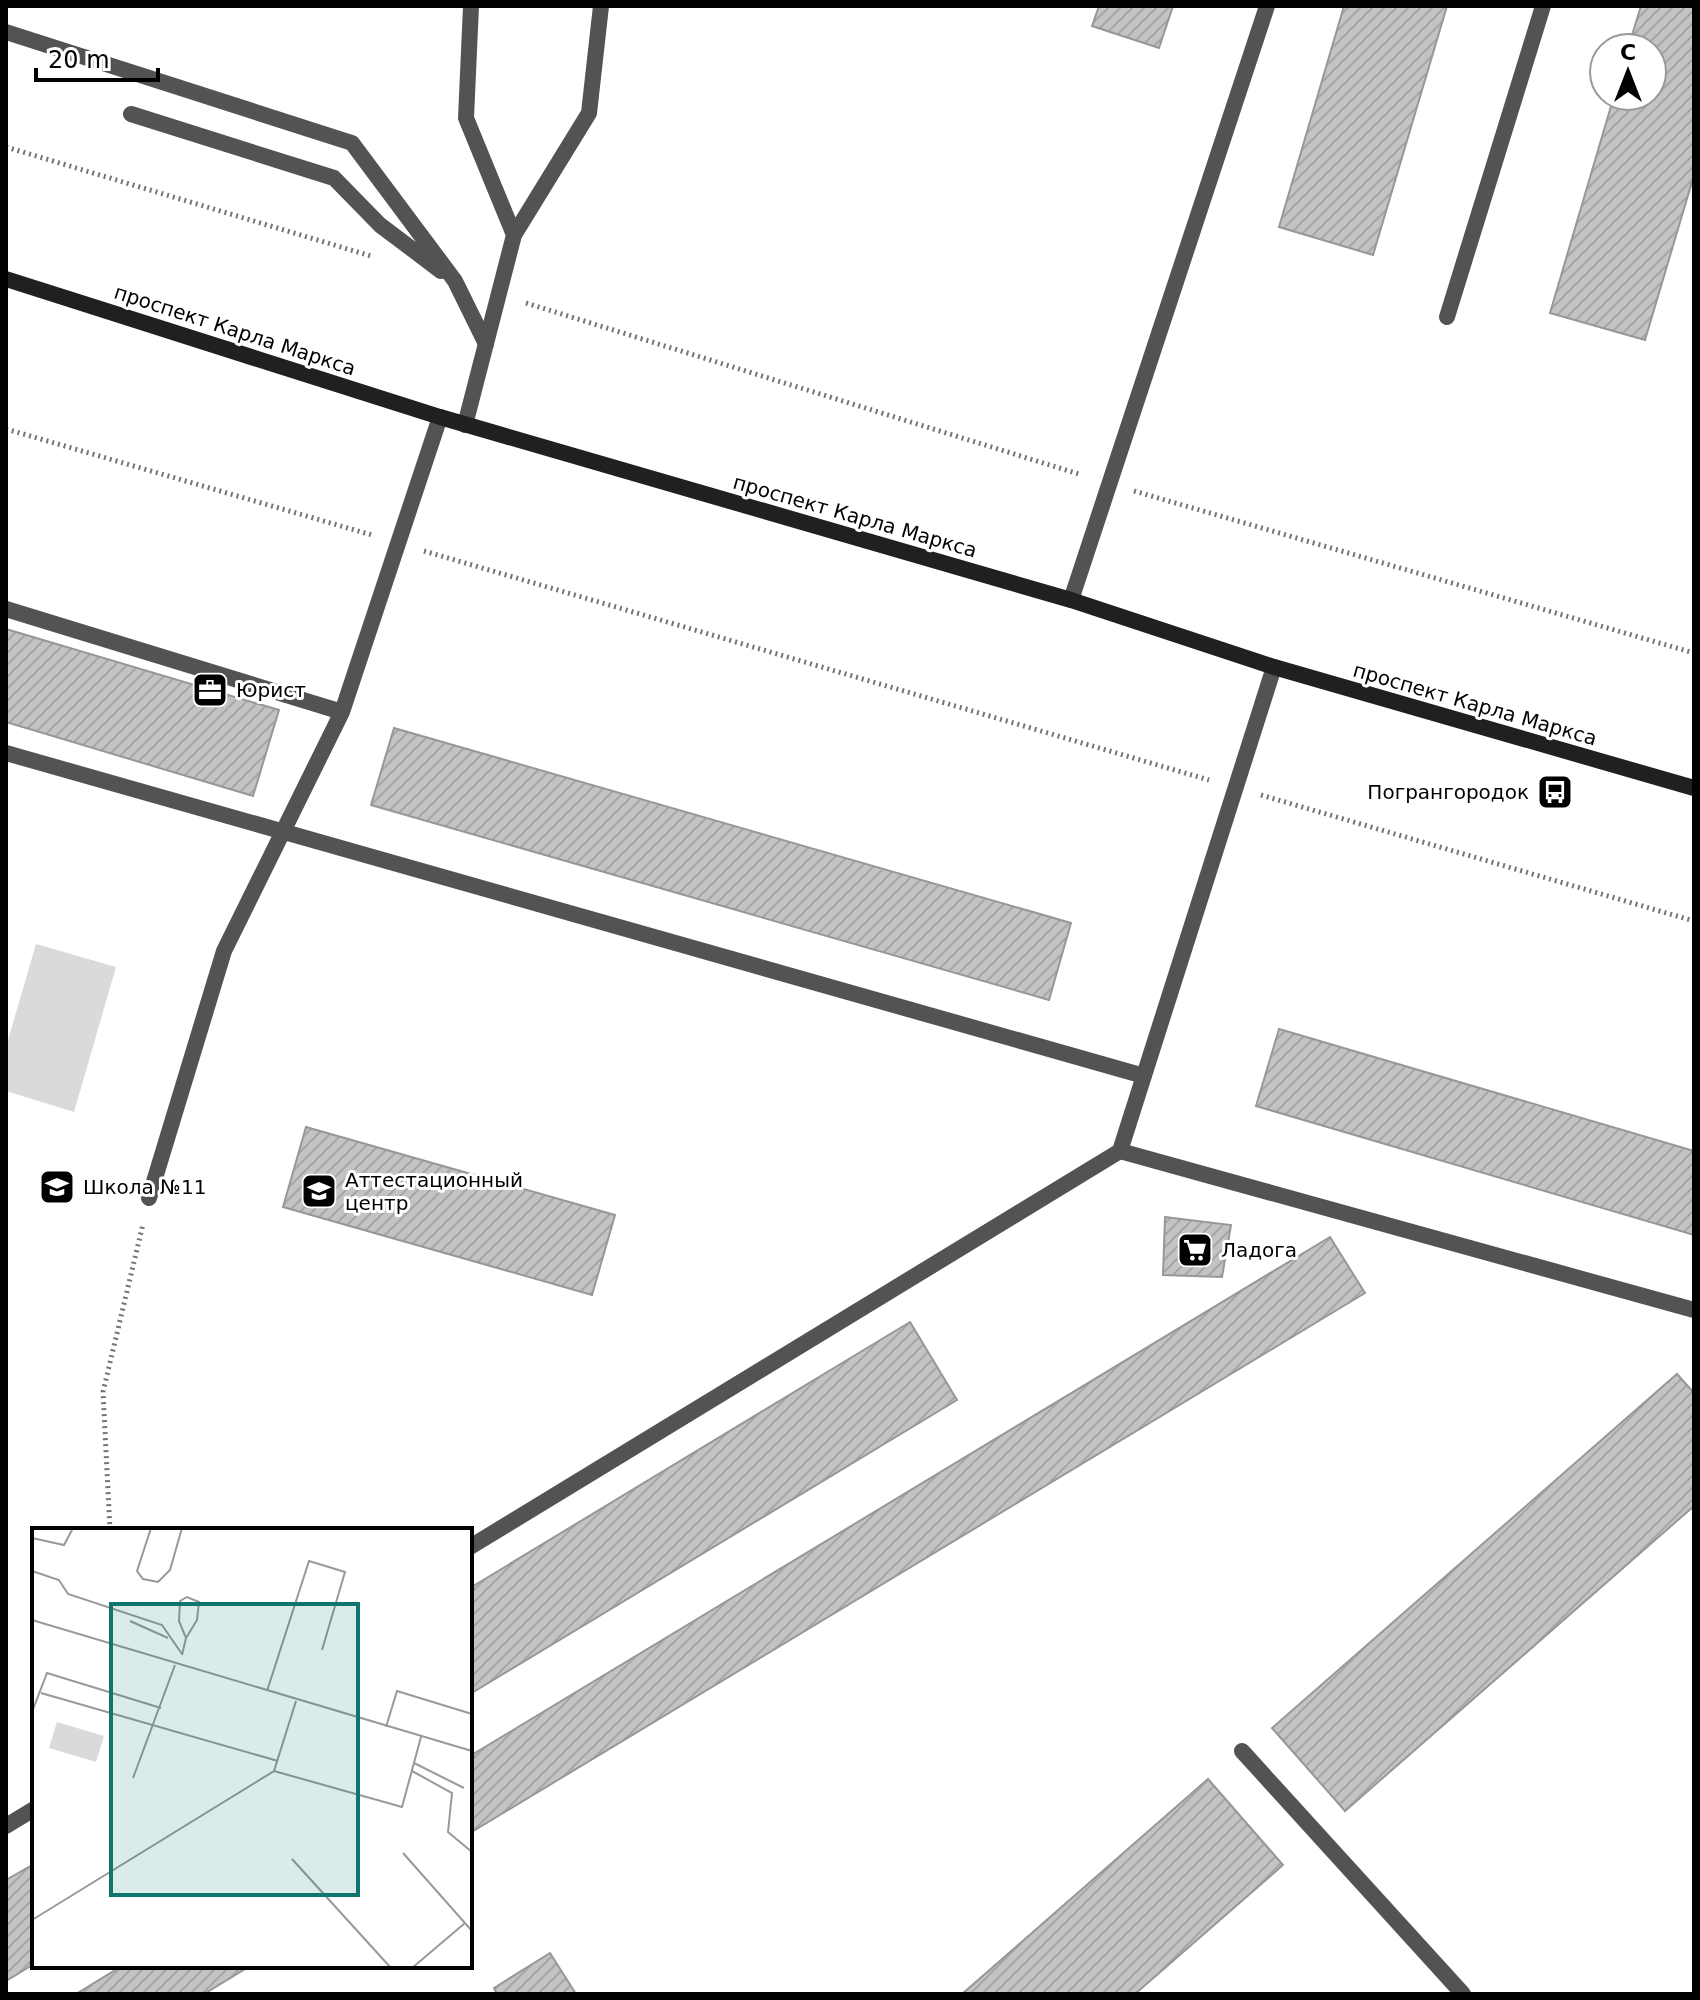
<svg xmlns="http://www.w3.org/2000/svg" width="1700" height="2000" font-family="'DejaVu Sans',sans-serif">
<style>
.green{fill:#dadada}
.building{fill:url(#building-hatch);stroke:#979797;stroke-width:2}
.lines{fill:none;stroke-linecap:round;stroke-linejoin:round}
.path{stroke:#757575;stroke-width:5;stroke-dasharray:2 4;stroke-linecap:butt}
.lane{stroke:#535353;stroke-width:16}
.street{stroke:#535353;stroke-width:16}
.secondary{stroke:#202020;stroke-width:16}
.labels{text-anchor:middle;dominant-baseline:central;stroke-width:6;stroke-linejoin:round;paint-order:stroke}
.street-label{font-size:20px;fill:#000;stroke:#fff}
.poi-label{font-size:20px;fill:#000;stroke:#fff;text-anchor:start}
.inset-road{fill:none;stroke:#999;stroke-width:2}
.view{fill:#0f766e;fill-opacity:0.15;stroke:#0f766e;stroke-width:4}
.inset-edge{fill:none;stroke:#000;stroke-width:4}
</style>
<defs>
<pattern id="building-hatch" width="6" height="6" patternUnits="userSpaceOnUse" patternTransform="scale(2)"><rect width="6" height="6" fill="#c3c3c3"/><path d="M-1 1l2-2M0 6l6-6M5 7l2-2" fill="none" stroke="#a6a6a6"/></pattern>
</defs>
<rect width="100%" height="100%" fill="#fff"/>
<!-- green -->
<path class="green" d="M36,944L116,967L74,1112L6,1091V1047Z"/>
<!-- building -->
<path class="building" d="M1099,6H1173L1159,48L1092,26Z
M1344,6H1447L1373,255L1279,227Z
M1641,6H1694V175L1645,340L1550,313L1614,96H1652V48H1628Z
M6,629L279,710L253,796L6,722Z
M394,728L1071,923L1049,1000L371,805Z
M1279,1029L1694,1151V1235L1256,1106Z
M306,1127L615,1215L592,1295L283,1207Z
M1165,1217L1231,1225L1222,1277L1163,1275Z
M1330,1237L1365,1293L470,1833V1756Z
M910,1322L957,1400L470,1694V1588Z
M1677,1374L1694,1393V1506L1345,1811L1272,1728Z
M1208,1779L1283,1865L1135,1994H962Z
M34,1864V1964L6,1981V1880Z
M550,1953L576,1994H497L494,1988Z
M122,1966H250L204,1994H76Z"/>
<g class="lines">
<!-- path -->
<path class="path" d="M6,147L371,256
M526,303L1082,475
M6,429L372,535
M1134,491L1694,653
M424,551L1209,780
M1261,795L1694,921
M110,1530L103,1392L143,1224"/>
<!-- lane -->
<path class="lane" d="M6,32L352,143L455,281L486,344
M131,114L334,178L380,225L441,271
M1447,317L1543,6
M1071,600L1267,6
M6,609L342,712
M6,753L1144,1076
M149,1198L224,951L342,712L440,417
M470,1547L1120,1151L1274,667
M1242,1751L1463,1994
M6,1826L34,1809"/>
<!-- street -->
<path class="street" d="M471,6L466,118L514,235
M465,425L514,235L589,113L601,6
M1120,1151L1694,1310"/>
<!-- secondary -->
<path class="secondary" d="M6,279L440,417L1071,600L1274,667L1694,788"/>
</g>
<!-- icons -->
<defs>
<symbol id="office-square" viewBox="-11 -11 22 22"><rect x="-9" y="-9" width="18" height="18" rx="4" fill="#000" stroke="#fff"/><path d="M-6-3h4V-5.5h4V-3h4V5H-6ZM-1-4.5V-3h2v-1.5ZM-6 0V1H6V0Z" fill="#fff"/></symbol>
<symbol id="bus-square" viewBox="-11 -11 22 22"><rect x="-9" y="-9" width="18" height="18" rx="4" fill="#000" stroke="#fff"/><path d="M-5-6H5V4H4V6H2V4H-2V6H-4V4H-5ZM-3.5-4V0h7V-4ZM-3.5 1.2v1.5H-2V1.2ZM2 1.2v1.5H3.5V1.2Z" fill="#fff"/></symbol>
<symbol id="school-square" viewBox="-11 -11 22 22"><rect x="-9" y="-9" width="18" height="18" rx="4" fill="#000" stroke="#fff"/><path d="M0-5L7-2L0 1L-7-2ZM-4 1L0 2.5L4 1V4Q0 6-4 4Z" fill="#fff"/></symbol>
<symbol id="supermarket-square" viewBox="-11 -11 22 22"><rect x="-9" y="-9" width="18" height="18" rx="4" fill="#000" stroke="#fff"/><path d="M-6-5.5h2.5l.6 2H6L4.5 2H-2.5L-4.4-4H-6ZM-1.5 3.2a1.3 1.3 0 1 0 .1 0ZM3 3.2a1.3 1.3 0 1 0 .1 0Z" fill="#fff"/></symbol>
</defs>
<g fill-rule="evenodd">
<use href="#office-square" x="190" y="670" width="40" height="40"/>
<use href="#bus-square" x="1535" y="772" width="40" height="40"/>
<use href="#school-square" x="37" y="1167" width="40" height="40"/>
<use href="#school-square" x="299" y="1171" width="40" height="40"/>
<use href="#supermarket-square" x="1175" y="1230" width="40" height="40"/>
</g>
<g class="labels">
<!-- street labels -->
<g class="street-label">
<text transform="translate(235 330) rotate(18)">проспект Карла Маркса</text>
<text transform="translate(855 516) rotate(16)">проспект Карла Маркса</text>
<text transform="translate(1475 704) rotate(16)">проспект Карла Маркса</text>
</g>
<!-- poi labels -->
<g class="poi-label">
<text x="236" y="690">Юрист</text>
<text x="1529" y="792" text-anchor="end">Погрангородок</text>
<text x="345" y="1180">Аттестационный<tspan x="345" dy="23">центр</tspan></text>
<text x="83" y="1187">Школа №11</text>
<text x="1221" y="1250">Ладога</text>
</g>
</g>
<!-- overview -->
<g transform="translate(32 1528)">
<rect width="440" height="440" fill="#fff"/>
<path d="M25,194L72,208L64,234L17,220Z" fill="#dadada"/>
<path class="inset-road" d="M119,0L105,43L111,51L126,54L138,42L150,0M0,10L32,17L41,0M0,43L27,52L36,66L130,97L150,126M0,92L440,223M98,93L136,110M150,127L154,110L147,93L148,73L155,69L167,74L165,92L154,110M235,163L277,33L313,44L290,122M9,165L246,233M0,184L15,145L129,180M354,199L365,163L440,186M382,235L432,260M242,243L370,279L389,209M380,243L420,265L416,304L440,324M101,250L143,137M371,325L440,403M260,331L359,440M0,392L242,243L264,173M380,440L433,395"/>
<path class="view" d="M79,76H326V367H79Z"/>
<rect width="440" height="440" class="inset-edge"/>
</g>
<!-- border -->
<rect width="1700" height="2000" fill="none" stroke="#000000" stroke-width="16"/>
<!-- north arrow -->
<g transform="translate(1628 72)"><circle r="38" fill="#ffffff" stroke="#999999" stroke-width="2"/>
<path d="M0-6L14 30L0 20L-14 30Z" fill="#000000"/>
<text y="-12" font-size="22" font-weight="bold" text-anchor="middle" fill="#000000">С</text>
</g>
<!-- scale -->
<path d="M36 68v12h122v-12" fill="none" stroke="#000000" stroke-width="4"/>
<text x="48" y="68" font-size="24" fill="#000000" stroke="#ffffff" stroke-width="6" paint-order="stroke">20 m</text>
</svg>
